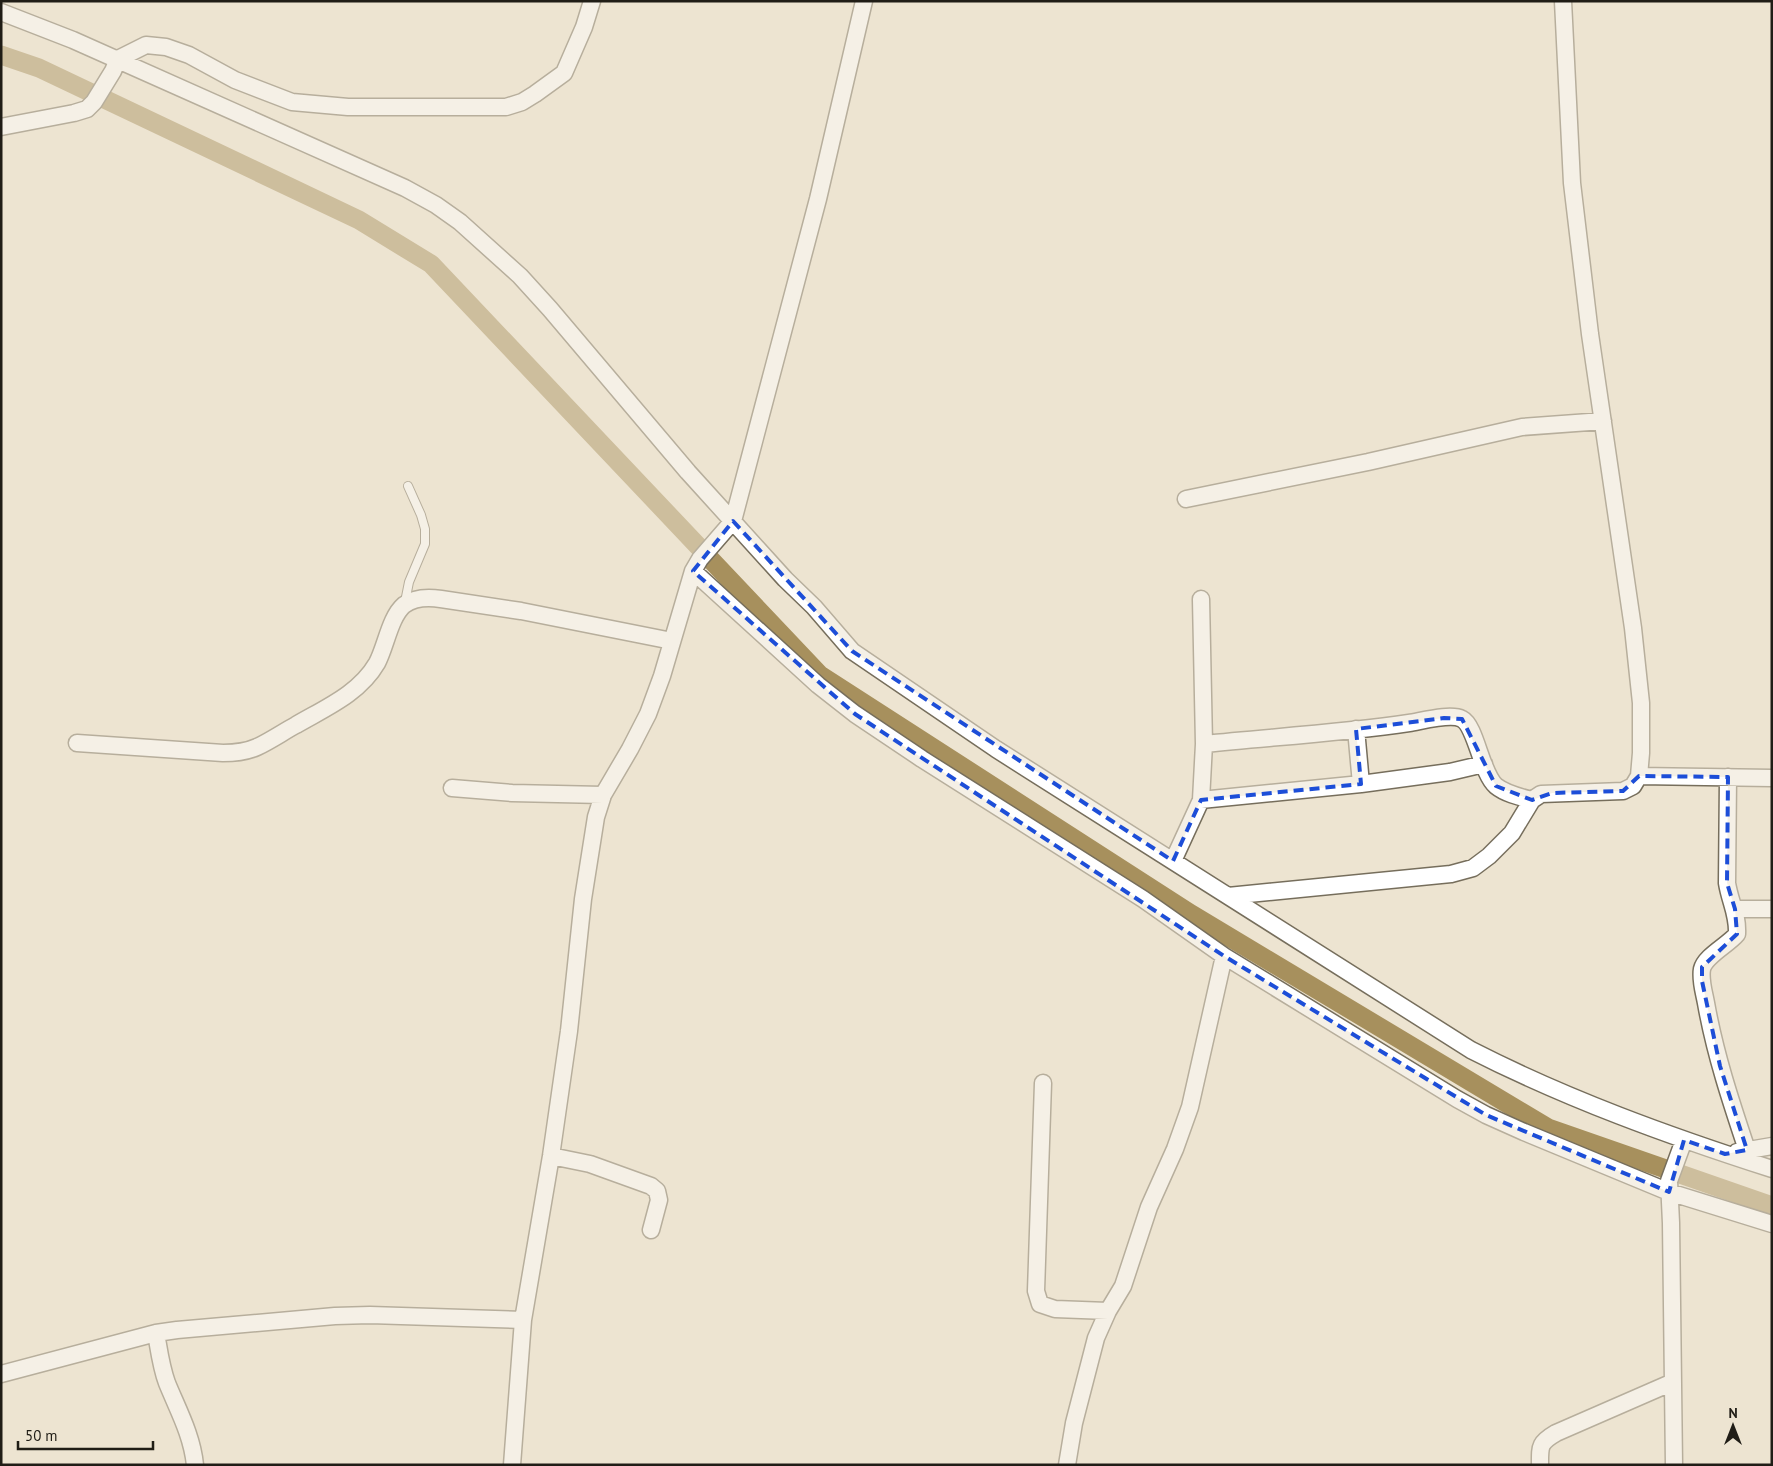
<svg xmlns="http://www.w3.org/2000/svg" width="1773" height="1466" font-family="'PT Sans',sans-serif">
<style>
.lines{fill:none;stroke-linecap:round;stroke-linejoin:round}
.canal{stroke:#a7905d;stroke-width:19}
.lane-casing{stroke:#766e5c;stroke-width:10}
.street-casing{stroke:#766e5c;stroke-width:19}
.lane{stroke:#fff;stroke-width:8}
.street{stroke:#fff;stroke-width:16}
.marked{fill:none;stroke:#1d4ed8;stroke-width:4;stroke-dasharray:10 6;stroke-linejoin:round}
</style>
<rect width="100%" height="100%" fill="#ede4d1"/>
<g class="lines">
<!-- canal -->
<path class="canal" d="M1,55L39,68L359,220L431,264L820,675L1191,914L1548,1128L1772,1206"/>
<defs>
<path id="lane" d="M405,602L409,582L425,544V529L421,515L408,486"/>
<path id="street" d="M1,12L73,40L405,188L436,205L460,222L520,276L550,309L688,472L785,579L814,607L852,651L996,749L1471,1050C1567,1099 1669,1136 1772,1169
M1,127L74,113L87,109L94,102L113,71L118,59L146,45L166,47L189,55L235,80L292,102L348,107H506L522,102L535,94L564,73L584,27L592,1
M1186,499L1368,462L1522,427L1603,421
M693,571L818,685L855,714L922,759L1143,899L1224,956L1457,1099L1486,1115L1524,1132L1669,1192L1772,1224
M1356,729L1361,784
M77,743L223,753C235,753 246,752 257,747C270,741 283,732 296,725C325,708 359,694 377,663C386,646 390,617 404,605C415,597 428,597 441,599L521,611L672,641
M1204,744C1272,737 1341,733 1409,723C1422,721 1451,713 1462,719C1476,726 1481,773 1496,786C1506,794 1520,797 1532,800
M1639,776L1772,778
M1728,777L1727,883C1730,902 1738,914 1737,934C1728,945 1705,956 1702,969C1700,980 1704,992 1706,1003C1715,1054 1731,1102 1747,1150
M452,788L512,793L603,795
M1201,800L1361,784L1450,772L1484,764
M1173,861L1201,800L1204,744L1201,599
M1228,896L1451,874L1473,868L1489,856L1512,833L1532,800L1541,794L1623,791L1633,786L1639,776L1641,753V703L1633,628L1590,334L1572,183L1563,1
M1735,909H1772
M1043,1083L1036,1291L1040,1304L1055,1309L1108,1311
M1737,1152L1772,1146
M551,1156L590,1164L651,1186L657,1191L659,1200L651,1230
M156,1333C159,1350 161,1367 167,1383C178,1410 192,1435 195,1465
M1,1374L156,1333L177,1330L335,1316L370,1315L523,1320
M512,1465L523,1320L551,1156L569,1031L583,899L596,817L603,795L630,749L648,714L662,676L693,571L700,559L733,521L818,199L864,1
M1067,1465L1074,1423L1096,1338L1108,1311L1123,1286L1149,1207L1175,1149L1190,1107L1224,956
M1540,1465C1540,1446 1539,1443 1556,1433L1673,1382
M1674,1465L1671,1223L1669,1181L1684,1140"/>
</defs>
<!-- lane casing -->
<use href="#lane" class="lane-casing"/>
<!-- street casing -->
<use href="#street" class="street-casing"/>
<!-- lane -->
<use href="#lane" class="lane"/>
<!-- street -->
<use href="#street" class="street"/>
</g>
<!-- marked area -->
<path d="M0 0H1773V1466H0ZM733,521L852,651L1173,861L1201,800L1361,784L1356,729L1444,718L1462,719L1496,786L1532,800L1552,793L1623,791L1639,776L1728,777L1727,883L1735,909L1737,934L1702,967V981L1720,1066L1747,1150L1725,1154L1684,1140L1669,1192L1486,1115L1224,956L855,714L693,571Z" fill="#ede4d1" fill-opacity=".55" fill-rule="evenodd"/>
<path class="marked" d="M733,521L852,651L1173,861L1201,800L1361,784L1356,729L1444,718L1462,719L1496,786L1532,800L1552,793L1623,791L1639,776L1728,777L1727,883L1735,909L1737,934L1702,967V981L1720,1066L1747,1150L1725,1154L1684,1140L1669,1192L1486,1115L1224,956L855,714L693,571Z"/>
<!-- border -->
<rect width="1773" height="1466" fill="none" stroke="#201d16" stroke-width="5"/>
<!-- north arrow -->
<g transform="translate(1733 1426)" stroke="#ede4d1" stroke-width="4" paint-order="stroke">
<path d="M0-4L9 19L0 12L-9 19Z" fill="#201d16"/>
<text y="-8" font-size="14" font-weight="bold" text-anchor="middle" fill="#201d16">N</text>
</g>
<!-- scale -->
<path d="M18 1441v8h135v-8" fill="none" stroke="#201d16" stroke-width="2.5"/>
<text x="25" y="1441" font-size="15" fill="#201d16" stroke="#ede4d1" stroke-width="4" paint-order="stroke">50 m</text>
</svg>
